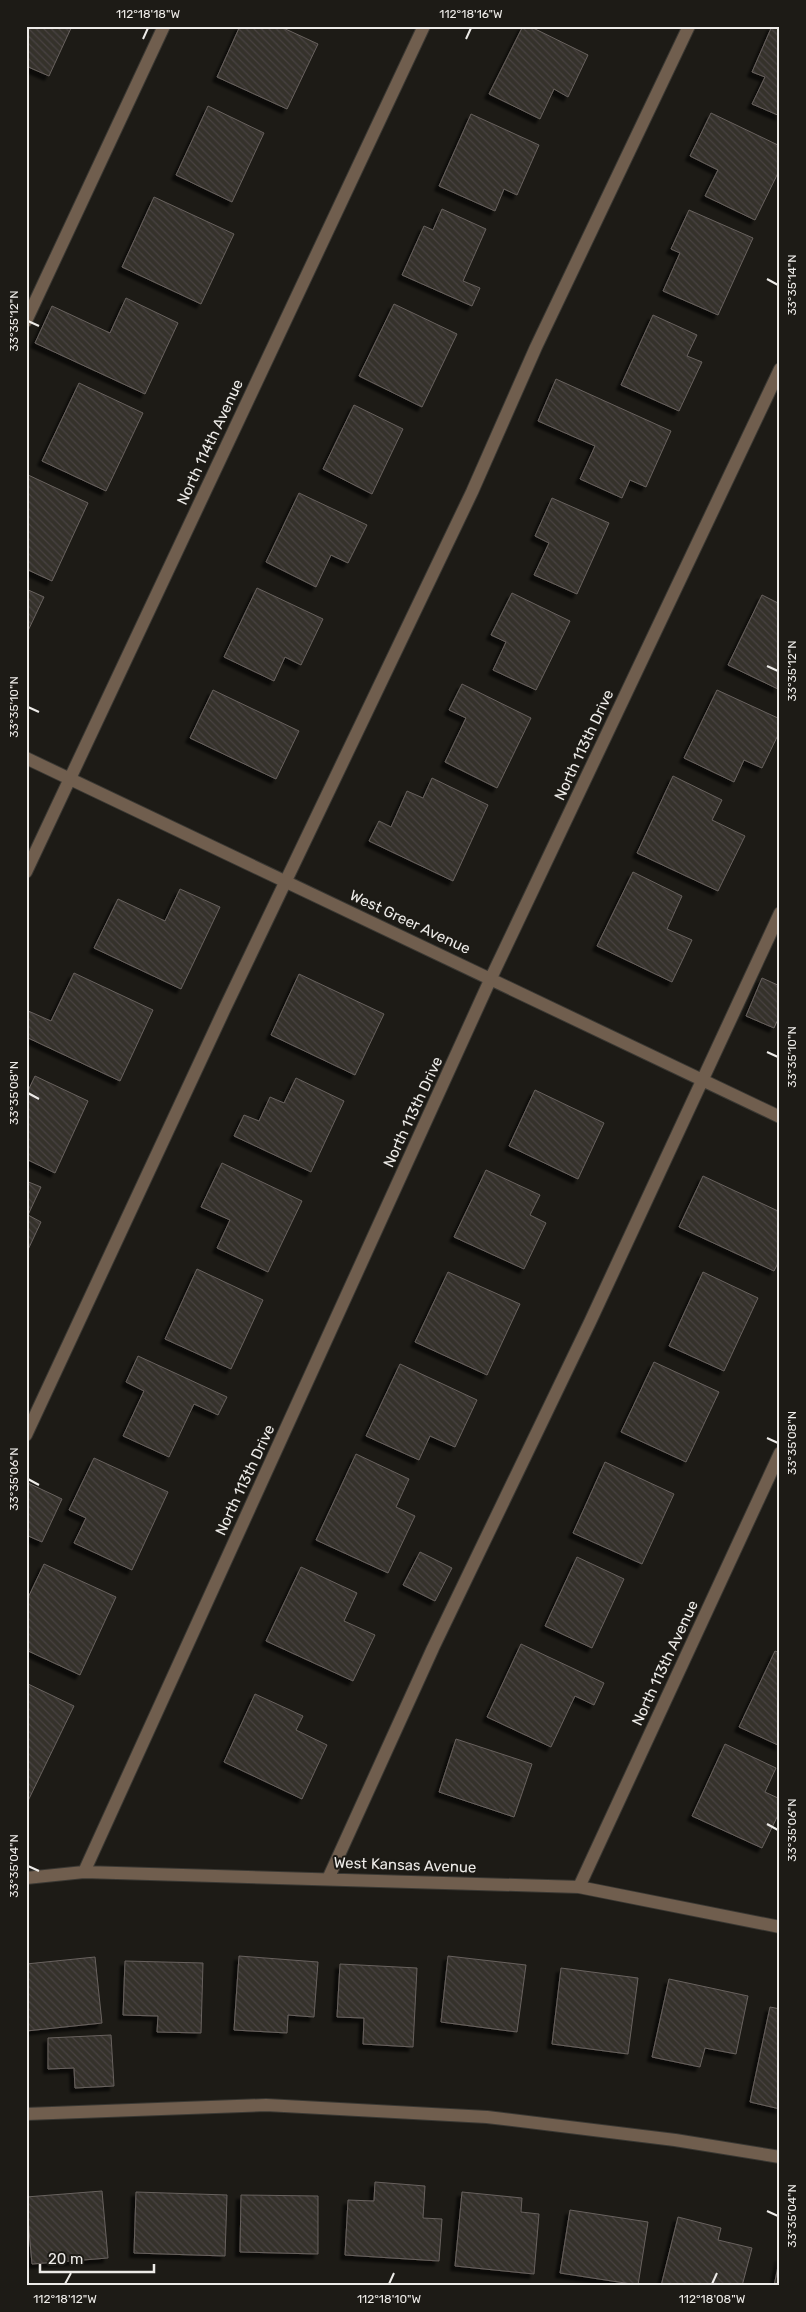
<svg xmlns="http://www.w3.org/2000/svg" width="806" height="2312" font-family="Rubik,sans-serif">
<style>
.building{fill:url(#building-back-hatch);stroke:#68625e;filter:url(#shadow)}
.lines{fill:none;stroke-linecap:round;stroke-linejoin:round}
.minor-casing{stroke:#3a3833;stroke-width:14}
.minor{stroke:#705e4e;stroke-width:12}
.ticks{fill:none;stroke:#edebe8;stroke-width:2}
.labels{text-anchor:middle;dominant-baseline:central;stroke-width:4;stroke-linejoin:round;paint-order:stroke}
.street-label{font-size:15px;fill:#edebe8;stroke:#1d1b16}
.neatline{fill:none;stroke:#edebe8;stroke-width:2}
.ticks-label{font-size:12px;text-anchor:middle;fill:#edebe8}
</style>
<defs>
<pattern id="building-back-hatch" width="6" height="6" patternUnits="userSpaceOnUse" patternTransform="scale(1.25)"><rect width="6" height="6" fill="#35302c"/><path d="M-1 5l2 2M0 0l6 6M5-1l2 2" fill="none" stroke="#494440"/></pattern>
<filter id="shadow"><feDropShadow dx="-4.5" dy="4.5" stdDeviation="1" flood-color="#0009"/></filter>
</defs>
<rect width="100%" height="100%" fill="#1d1b16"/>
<!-- building -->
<path class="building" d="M26,26H72L49,76L26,66Z
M240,26H279L318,44L287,109L217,77Z
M523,26H529L588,55L568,97L554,89L540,119L489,94Z
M772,26L780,28V116L752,104L765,77L752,72Z
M208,106L264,133L232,202L176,175Z
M711,113L780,146V169L755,220L705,196L718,170L690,156Z
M471,114L539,145L517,195L504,189L495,211L439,186Z
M154,197L234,234L201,304L122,267Z
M442,209L486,229L463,281L480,288L472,306L402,275L424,226L433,230Z
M689,210L753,238L718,315L663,291L680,253L671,249Z
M126,298L178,323L145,394L35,343L52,306L110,333Z
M394,304L457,334L422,407L359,376Z
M653,315L697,335L687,356L702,362L679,411L621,385Z
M556,379L671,431L646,487L630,480L622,498L580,479L595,446L538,421Z
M79,383L143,413L106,491L42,461Z
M354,405L403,429L372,494L323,469Z
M26,474L88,503L52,581L26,569Z
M299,493L367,525L348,563L331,555L316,587L266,562Z
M552,498L609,523L577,594L534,575L549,543L535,536Z
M257,588L323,619L301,665L285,657L274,681L224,657Z
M26,589L44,597L26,635Z
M512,593L570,621L536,690L493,670L506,642L491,635Z
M762,595L780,604L778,689L728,665Z
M462,684L531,718L497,788L445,762L466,718L449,710Z
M213,690L299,731L276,779L190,738Z
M717,690L780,719V731L762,768L744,760L734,782L684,758Z
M673,776L722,800L712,820L745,836L718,891L637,853Z
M432,778L488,805L453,881L369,841L379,821L391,827L407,791L423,798Z
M633,872L682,896L667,929L692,940L672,982L597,946Z
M180,889L220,907L181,989L94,948L118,899L165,921Z
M74,973L153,1010L120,1081L26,1037V1010L51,1021Z
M299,974L384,1014L355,1075L271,1035Z
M762,978L780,986V1015L774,1028L746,1016Z
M35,1076L88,1101L55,1173L26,1159V1095Z
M296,1078L344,1101L311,1172L234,1136L244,1115L259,1121L270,1097L284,1103Z
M535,1090L604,1123L578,1179L509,1146Z
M222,1163L302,1201L268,1272L217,1248L230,1220L201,1207Z
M486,1170L540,1195L530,1215L546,1223L524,1269L454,1237Z
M703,1176L778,1211L780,1208V1259L774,1271L679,1227Z
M26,1181L41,1187L28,1215L41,1222L26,1254Z
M197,1269L263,1300L231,1369L165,1339Z
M448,1272L520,1304L487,1375L415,1342Z
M703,1272L758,1298L724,1371L669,1346Z
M138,1356L227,1397L218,1415L194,1404L169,1457L123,1436L144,1391L126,1382Z
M654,1362L719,1392L686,1462L621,1432Z
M400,1364L477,1400L455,1447L430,1436L419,1460L366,1436Z
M356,1454L409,1479L396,1507L415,1516L388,1573L316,1540Z
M94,1458L168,1492L132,1570L74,1543L86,1518L69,1510Z
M605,1462L674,1494L642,1564L573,1533Z
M26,1482L62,1499L42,1542L26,1535Z
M420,1552L452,1568L435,1601L403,1585Z
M577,1557L624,1579L592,1648L545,1626Z
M44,1564L116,1597L80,1675L26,1650V1602Z
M301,1567L357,1593L344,1621L375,1635L353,1681L266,1641Z
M521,1644L604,1683L594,1705L575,1696L551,1747L487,1717Z
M775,1651L780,1653V1746L739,1727Z
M26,1683L74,1706L26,1805Z
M255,1694L303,1716L296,1730L327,1745L302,1799L224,1762Z
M456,1739L532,1764L514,1817L439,1792Z
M725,1744L776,1768L765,1792L780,1799V1811L762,1848L692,1816Z
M239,1956L318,1962L314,2017L288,2015L287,2033L234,2030Z
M448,1956L526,1965L517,2032L441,2022Z
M95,1957L102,2023L26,2031V1964Z
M125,1961L203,1963L201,2033L157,2032L158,2016L123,2015Z
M340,1964L417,1968L413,2047L363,2044L364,2018L337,2017Z
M561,1968L638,1978L628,2054L552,2044Z
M669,1979L748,1996L736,2054L705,2048L700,2067L652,2057Z
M770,2007L780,2009V2109L750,2102Z
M111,2035L114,2086L75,2088L74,2068L48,2069V2038Z
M375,2182L425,2186L423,2218L442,2219L439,2261L345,2255L348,2200L374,2201Z
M102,2191L108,2258L32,2264L26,2197Z
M136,2192L227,2195L225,2256L134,2253Z
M462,2192L522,2198L521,2212L539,2214L534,2274L455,2266Z
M241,2195L318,2196V2254L240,2252Z
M570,2210L648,2222L638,2285L560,2273Z
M678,2217L721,2228L718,2240L752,2248L742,2286H661Z
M780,2257V2286H774Z"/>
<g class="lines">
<defs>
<path id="minor" d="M26,321L164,26
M26,758L780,1117
M26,872L424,26
M26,1435L225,1008L472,492L536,347L689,26
M84,1872L491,978L780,369
M26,1878L84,1872L579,1887L780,1927
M328,1879L433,1648L590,1322L780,913
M579,1887L780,1453
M26,2114L266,2105L487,2117L675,2140L780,2157"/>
</defs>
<!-- minor casing -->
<use href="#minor" class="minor-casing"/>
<!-- minor -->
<use href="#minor" class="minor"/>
</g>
<!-- ticks -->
<path class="ticks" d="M143,39L148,28M466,39L471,28M767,279L778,285M28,321L39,326M767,666L778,671M28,707L39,712M767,1052L778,1057M28,1093L39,1099M767,1438L778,1443M28,1479L39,1485M767,1824L778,1830M28,1866L39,1871M767,2211L778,2216M65,2284L71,2273M389,2284L394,2273M712,2284L717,2273"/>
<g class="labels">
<!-- street labels -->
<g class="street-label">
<text transform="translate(210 442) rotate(-65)">North 114th Avenue</text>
<text transform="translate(584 745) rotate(-65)">North 113th Drive</text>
<text transform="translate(410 922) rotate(25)">West Greer Avenue</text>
<text transform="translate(413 1112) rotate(-65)">North 113th Drive</text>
<text transform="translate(245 1480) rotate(-65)">North 113th Drive</text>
<text transform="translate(665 1663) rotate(-65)">North 113th Avenue</text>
<text transform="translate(405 1865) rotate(2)">West Kansas Avenue</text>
</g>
</g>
<!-- border -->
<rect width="806" height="2312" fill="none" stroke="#1d1b16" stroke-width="55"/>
<!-- scale -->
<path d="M40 2264v8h114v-8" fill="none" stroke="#edebe8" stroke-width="2.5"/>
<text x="48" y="2264" font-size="15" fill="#edebe8" stroke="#1d1b16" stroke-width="4" paint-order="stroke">20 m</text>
<rect x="28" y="28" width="750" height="2256" class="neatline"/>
<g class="ticks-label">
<text x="148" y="18">112°18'18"W</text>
<text x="471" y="18">112°18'16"W</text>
<text transform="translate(792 285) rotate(-90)" y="4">33°35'14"N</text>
<text transform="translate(14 321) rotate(-90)" y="4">33°35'12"N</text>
<text transform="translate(792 671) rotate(-90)" y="4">33°35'12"N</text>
<text transform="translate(14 707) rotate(-90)" y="4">33°35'10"N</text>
<text transform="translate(792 1057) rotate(-90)" y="4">33°35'10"N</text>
<text transform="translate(14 1093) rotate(-90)" y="4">33°35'08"N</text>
<text transform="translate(792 1443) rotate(-90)" y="4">33°35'08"N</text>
<text transform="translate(14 1479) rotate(-90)" y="4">33°35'06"N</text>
<text transform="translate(792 1830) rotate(-90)" y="4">33°35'06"N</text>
<text transform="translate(14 1866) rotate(-90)" y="4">33°35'04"N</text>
<text transform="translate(792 2216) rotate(-90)" y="4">33°35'04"N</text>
<text x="65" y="2303">112°18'12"W</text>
<text x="389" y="2303">112°18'10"W</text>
<text x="712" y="2303">112°18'08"W</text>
</g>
</svg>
